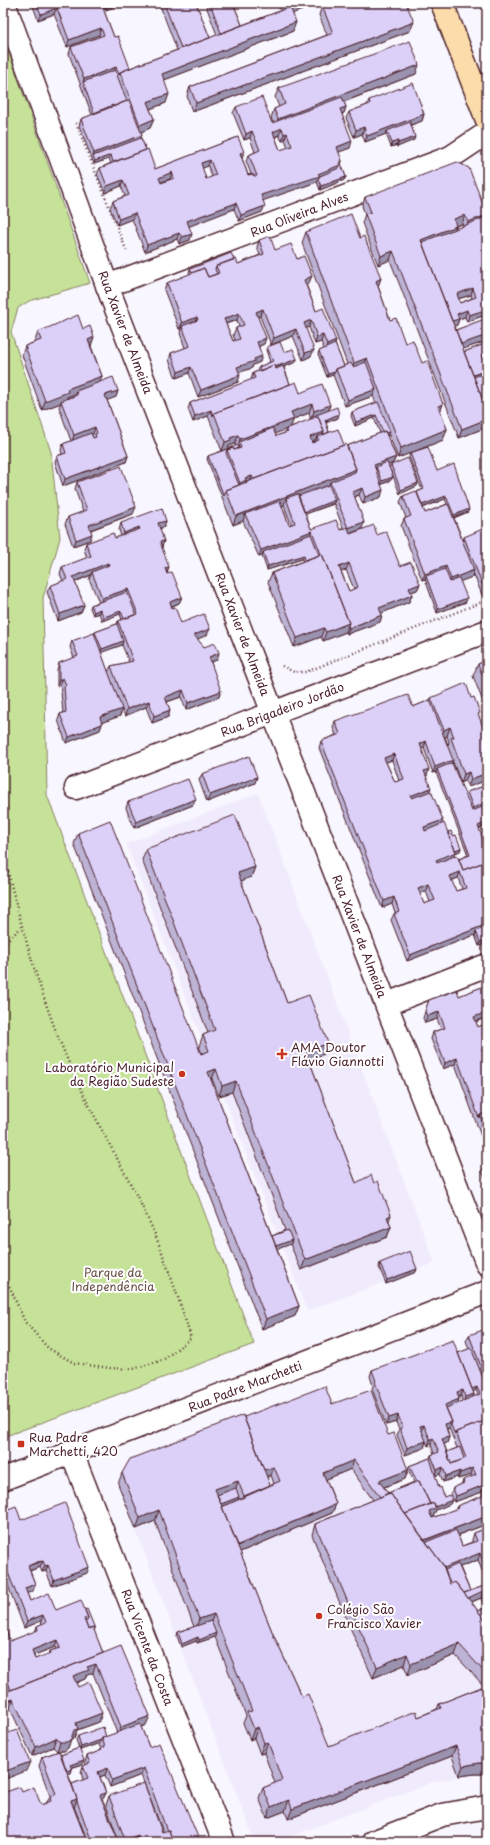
<svg xmlns="http://www.w3.org/2000/svg" width="490" height="1845" font-family="'Playpen Sans',sans-serif">
<style>
.built{fill:#f0ebfc}
.green{fill:#c6e299;stroke:#888062}
.lines{fill:none;stroke-linecap:round;stroke-linejoin:round}
.minor-casing{stroke:#4a1f2b;stroke-width:25}
.major-casing{stroke:#4a1f2b;stroke-width:25}
.path{stroke:#4a1f2b;stroke-width:2.5;stroke-dasharray:1 3;stroke-linecap:butt}
.minor{stroke:#fff;stroke-width:22}
.major{stroke:#fbddab;stroke-width:22}
.wall{fill:#bdb3d5;stroke:#4a1f2b;fill-rule:evenodd}
.shaded-wall{fill:#9a92ae;stroke:#4a1f2b}
.building{fill:#dcd0f8;stroke:#4a1f2b;fill-rule:evenodd}
.poi-dot{fill:#c8321e;stroke:#fff;stroke-width:1.5}
.labels{text-anchor:middle;dominant-baseline:central;stroke-width:4;stroke-linejoin:round;paint-order:stroke}
.street-label{font-size:12px;fill:#4a1f2b;stroke:#fff}
.poi-label{font-size:12px;fill:#4a1f2b;stroke:#fff;text-anchor:start}
.park-label{font-size:12px;fill:#695046;stroke:#fff}
</style>
<rect width="100%" height="100%" fill="#f8f6fe"/>
<filter id="ink" filterUnits="userSpaceOnUse"><feTurbulence type="fractalNoise" baseFrequency=".025" numOctaves="2"/><feDisplacementMap in="SourceGraphic" scale="8" xChannelSelector="R" yChannelSelector="G"/><feConvolveMatrix kernelMatrix="1 2 1 2 8 2 1 2 1" color-interpolation-filters="sRGB"/></filter>
<g filter="url(#ink)">
<!-- built -->
<path class="built" d="M258,793L435,1263L307,1311L126,844Z
M342,1449L487,1638V1774H475L433,1782L276,1842H255L118,1484L124,1471Z"/>
<!-- green -->
<path class="green" d="M3,36L90,283L29,301L18,308L11,332L51,452L60,538L43,598L47,795L254,1344L3,1437Z"/>
<g class="lines">
<defs>
<path id="minor" d="M4,3L111,296L487,1264
M107,286L451,157L487,133
M76,788L487,631
M387,1004L487,965
M72,1453L224,1842
M3,1479L487,1292
M373,1842L442,1815L487,1807"/>
<path id="major" d="M442,3L487,120"/>
</defs>
<!-- minor casing -->
<use href="#minor" class="minor-casing"/>
<!-- major casing -->
<use href="#major" class="major-casing"/>
<!-- path -->
<path class="path" d="M76,123L127,252
M282,666L294,672H306L487,600
M3,852C22,930 43,1008 77,1081C101,1132 131,1180 154,1232C168,1267 180,1302 191,1338L163,1360L133,1369L110,1368L74,1363L48,1348L25,1322L3,1272
M3,944L21,928"/>
<!-- minor -->
<use href="#minor" class="minor"/>
<!-- major -->
<use href="#major" class="major"/>
</g>
<!-- wall -->
<path class="wall" d="M32,3H123L106,10L105,8H103L114,37L130,68L177,50L159,3H196L210,38L217,35L205,3H233L242,25L280,11L277,3H312L311,7L293,13V31L164,80L166,103L150,109L154,119L150,128L141,132V138L146,150L155,169L238,137L242,158L248,175L251,174L246,161L249,155L255,152L250,138L244,140L233,113L236,107L272,123H273L271,118L274,109L279,107L275,97L279,88L416,74L344,102L346,107L344,113L342,114L350,148L338,152L342,161L341,164L346,177L344,180L320,190L317,182L263,200L262,212L239,221L234,209L189,226L190,240L179,244L177,239L145,252L132,219L117,225L110,208L113,201L125,196L121,186L105,193L97,174L100,168L111,163L109,159L94,164L79,126L81,119L92,115L69,54L71,47L99,37V35L67,47L54,14L38,20ZM279,135L282,141L285,139L288,148L280,150L275,137ZM208,166L212,177L206,179L202,168ZM170,179V180L161,183L160,182Z
M322,6L410,31L192,112L187,96L190,87L327,35L319,15Z
M369,100L424,114L422,121L411,125L414,140L397,147V145L391,147L386,134L365,142L362,134L354,137L346,118L349,112L367,105Z
M365,197L487,214L486,217L487,218V341L463,349L464,352L487,343V359L483,360L485,373L487,378V427L459,438L390,260L378,265L362,223L365,214L362,206ZM462,224L463,226L456,229V226ZM471,295L472,298L460,303L458,299ZM482,316L483,320L456,330L454,326L457,325L459,319L465,317L467,322Z
M306,232L360,238L381,278L378,286L390,320L405,343L422,363L443,404L440,412L447,429L443,440L398,458L389,435L387,436L396,457L393,463L388,465L389,468L391,465L418,483L417,486L400,494L391,471V480L381,485V497L363,504L359,495L355,497L362,529L350,533V534L377,535L400,566L420,584L417,590L411,592L412,595L409,602L381,613L382,615L380,622L347,634L346,632L323,641L321,637L294,647L268,582L272,573L303,561L302,559L267,570L262,556L259,557L243,521L233,525L207,459L208,456L236,446L235,444L229,446L222,451L208,416L193,422L188,409L190,403L251,380L253,373L258,371L257,370L259,367L270,362L266,350L267,347L284,352L297,359L296,362L284,367L290,384L300,393L330,405L328,410L338,418L326,423L329,432L344,445L347,446L380,433L374,418L355,426L351,416L352,412L376,403L373,396L345,406L333,375L327,377L318,354L319,351L324,349L321,342L315,344L309,327L305,328L311,356L303,360L293,336L271,345L260,316L258,317L264,344L259,346L260,362L253,365L252,368L239,372L238,382L198,397L189,373L176,378L169,360L171,353L185,348L180,333L181,329H179L164,290L167,283L190,274L189,273L190,269L234,259L238,264L260,255L257,247L259,240L275,250L297,259L309,283L306,284L316,311L336,341L335,344L344,366L347,364L302,243ZM237,320L239,327L236,328L233,335L235,340L233,341L226,324ZM309,413L310,417V420L290,427L294,419ZM286,429L285,433L276,436L275,433L287,429ZM334,504L343,528L340,530L311,529L305,514ZM284,505L291,524L289,525L282,506ZM346,570L354,589L349,591L341,571Z
M83,329L91,346L102,376L100,382L118,391L116,397L107,400L128,456L126,462L63,486L55,462L57,456L62,454L61,450L63,444L71,441L59,407L61,403L42,410L22,355L25,346L35,342V341L38,332ZM75,394L74,396L66,399L67,397Z
M410,453L437,471L468,512L454,518L463,541L464,537L487,533V593L482,595L473,572L472,577L460,581L466,602L437,613L425,579L422,580L401,526L404,519L406,518L400,502L403,496L422,490L409,457ZM445,499L447,504L425,513L423,508Z
M77,482L133,514L91,530L90,540L73,546L65,524L68,517L83,512L75,489Z
M166,521L164,527L160,529L162,547L167,572L182,597L179,603L171,607L181,623L207,635L197,639L204,647L217,660L211,662L219,697L186,710L181,697L167,702L170,710L168,717L152,723L146,707L125,716L122,710L120,716L102,722V724L100,730L66,743L58,720L60,714L63,713L61,692L62,689L60,685L57,686V670L59,663L74,658L70,647L72,641L94,635L95,632L117,624L118,621L122,620L120,614L102,621L99,613L93,615L90,608L91,605L99,602L89,579L91,575L75,582L84,605L81,612L58,621L47,592L50,586L63,581L60,574L62,567L87,558L84,549L86,543L115,538L121,536L119,530L121,523ZM122,645L129,662L111,666L108,672L101,652Z
M487,660V712L473,676L478,664Z
M431,698H471L487,737V780L468,787L465,781L461,783L453,762L452,763L465,795L467,792L487,785V825L479,829L487,850V930H485L487,934V943L479,946L475,935L407,961L391,920L394,914L395,913L392,904L382,908L319,748L321,741L336,735L333,728L335,721L413,707L430,700ZM447,736L449,742L448,745L445,737ZM424,748L433,773L436,772L468,855L459,859L454,856L455,853L460,851L461,848L453,836L448,832L441,824L429,791L426,776H427L421,749ZM392,760L399,781L395,782L386,762ZM458,878L462,889L456,891L451,881ZM426,891L430,902L424,904L420,893Z
M202,774L255,783L207,802L199,780Z
M128,802L193,805L134,828L126,808Z
M78,833L201,1054H202L199,1046L203,1035L208,1033L142,860L146,849L255,867L251,877L241,881L287,1003L328,1043L324,1054L309,1060L356,1183L389,1221L391,1227L387,1237L301,1270L290,1244L277,1249L299,1306L295,1316L262,1329L74,844ZM212,1079L219,1096L232,1092L285,1230L272,1236L211,1080Z
M487,985V1017L476,1022L478,1027L487,1023V1052L484,1054L485,1058L487,1057V1153L455,1064L443,1069L431,1039L433,1032L441,1029L437,1019L425,1023L423,1018L429,1000L459,996Z
M487,1164V1183L482,1171L485,1165Z
M380,1263L416,1272L386,1284L379,1267Z
M469,1335L487,1340V1524L458,1535L462,1546L472,1542V1540L474,1533L487,1528V1574L484,1576L478,1560L460,1567L470,1591L487,1585V1603L483,1604L481,1598L472,1602L473,1604L478,1611L487,1607V1774H475L459,1776L452,1756L288,1819L285,1811L267,1818L259,1798L263,1788L275,1783L264,1753L260,1754L254,1738L250,1740L243,1723L246,1716L215,1637L197,1643L196,1641L181,1647L177,1636L178,1632L194,1627L155,1521L136,1529L118,1484L122,1473L244,1417L332,1404L388,1435L408,1470L405,1479L384,1487L388,1493L414,1482L408,1469L409,1466L430,1458L431,1455L434,1454L431,1444L428,1446L426,1441L424,1448L405,1455L397,1435L399,1430L396,1422L386,1425L372,1389L373,1386L370,1376L372,1370L458,1353L469,1349L466,1341ZM476,1390L478,1395L473,1397L474,1394L473,1392ZM461,1396L462,1401L458,1403L459,1397ZM449,1428L457,1448L447,1452L444,1444L447,1443L449,1437L447,1429ZM351,1469L373,1500L315,1524L312,1535L348,1623L373,1678L404,1665L408,1675L455,1655L484,1686L439,1704L437,1709L418,1717L329,1746L302,1697L273,1634L240,1552L332,1513L336,1504L326,1479ZM440,1474L443,1482L457,1477L458,1479L471,1475L472,1477L463,1480L462,1484L453,1488L451,1494L454,1502L482,1492L483,1496L457,1506L456,1509L432,1518L436,1510L450,1504L452,1500L444,1497L439,1488L435,1476ZM271,1475L274,1484L269,1486L267,1477Z
M3,1511L21,1520L87,1573L52,1586L46,1571L42,1572L40,1567L30,1571L35,1584L33,1591L27,1593L30,1601L56,1610H85L95,1629L94,1631L103,1653L146,1725L141,1727L149,1747L200,1842H119L106,1805L109,1796L163,1832L141,1775L110,1787L105,1775L100,1777L106,1793L103,1799H102L119,1842H88L74,1807L87,1842H3V1793L22,1792L41,1805L47,1802L50,1797V1796L39,1766L42,1757L59,1751H57L53,1747L32,1756L10,1708L7,1691L3,1682V1621L10,1641L35,1632L37,1626L42,1624L41,1621L24,1628L7,1583L5,1589H3ZM55,1647L56,1649L50,1651L49,1654L35,1659L34,1655ZM93,1673L117,1733L106,1737L78,1736L76,1740L79,1748L61,1755L59,1751H64L68,1748L71,1739L74,1738L77,1730L99,1722L78,1687L76,1683L85,1679L87,1675ZM100,1743L99,1745L101,1749L100,1751L87,1756L85,1762L86,1765L83,1766L81,1772L83,1780L72,1784L68,1774L71,1773L72,1769L71,1768L83,1764L80,1750Z"/>
<!-- shaded-wall -->
<path class="shaded-wall" d="M97,3H107L105,8L90,13L94,4Z
M108,3H123L106,10Z
M291,3H312L311,7L283,17L287,5Z
M57,8L54,14L38,20L41,14Z
M296,22L293,31L159,82L162,74Z
M414,22L410,31L192,112L196,103Z
M101,28L99,35L67,47L69,40Z
M419,65L416,74L275,128L278,119Z
M116,67L113,73L83,82L84,79Z
M169,94L166,103L144,111L147,102Z
M113,105L112,109L93,116L94,113Z
M346,107L344,113L337,116L340,109Z
M424,114L422,121L388,133L387,131L386,134L365,142L367,136Z
M154,119L150,128L137,134L140,125Z
M364,127L362,134L354,137L356,130Z
M282,128L279,135L271,138L273,132Z
M252,131L250,138L244,140L246,134Z
M287,133L285,139L282,141L284,134Z
M142,135L140,141L93,156L94,153Z
M415,137L414,140L397,147L398,143Z
M352,141L350,148L334,154L337,147Z
M398,141L397,145L391,147L392,143Z
M244,152L242,158L240,153Z
M111,155L109,159L94,164L95,161Z
M210,160L208,166L198,170L201,163Z
M342,161L340,168L318,179L317,182L259,202L261,195L318,174Z
M172,172L170,179L156,184L159,178Z
M346,177L344,180L320,190L321,186Z
M123,180L121,186L105,193L107,186Z
M236,203L234,209L185,228L187,221Z
M265,206L262,212L239,221L241,215Z
M135,213L132,219L117,225L119,219Z
M465,215L462,224L450,228L454,219Z
M487,215L484,223L464,231L468,222Z
M456,226L453,235L422,248L421,240Z
M179,233L177,239L145,252L147,245Z
M192,234L190,240L179,244L182,237Z
M393,251L390,260L378,265L381,256Z
M312,276L309,283L302,286L304,280Z
M381,278L377,289L376,281Z
M473,288L471,295L454,300L457,294Z
M263,309L260,316L254,319L256,312Z
M467,310L465,317L459,319L457,325L448,328L457,314Z
M485,310L482,316L467,322L469,315Z
M239,313L237,320L222,325L224,319Z
M197,317L194,324L182,326L181,329H179L182,323Z
M311,320L309,327L301,330L304,323Z
M296,329L293,336L271,345L274,338Z
M323,335L321,342L315,344L317,337Z
M487,335V341L457,351L459,344Z
M94,337L91,346L88,340Z
M266,338L264,344L255,348L257,342Z
M336,341L334,348L325,351L327,345Z
M314,350L311,356L303,360L305,353Z
M487,353V359L479,361L481,355Z
M262,356L260,362L253,365L252,368L235,374L237,367L254,359Z
M367,358L363,369L351,374L354,363Z
M297,359L296,362L260,376L261,373Z
M191,367L189,373L176,378L178,372Z
M487,370L484,376L471,381L472,376Z
M335,372L333,375L327,377L328,374Z
M240,375L238,382L198,397L201,390Z
M102,376L99,385L76,391L75,394L67,397L65,401H61V403L42,410L45,401L67,389Z
M376,389L373,396L345,406L348,400Z
M118,391L116,397L103,402L105,395Z
M312,404L309,413L288,421L291,412Z
M443,404L439,415L438,406Z
M330,405L327,414L311,420L314,411Z
M211,410L208,416L193,422L195,416Z
M339,414L338,418L323,423L325,420Z
M376,415L374,418L355,426L356,422Z
M294,419L290,428L241,447L239,442L240,439Z
M487,419V427L459,438L462,429Z
M95,427L93,434L72,441L74,435Z
M447,429L443,440L398,458L401,448Z
M324,432L323,435L317,437L316,440L308,444L310,437Z
M390,432L388,435L382,438L383,434Z
M238,435L235,444L229,446L228,449L222,451L225,442L230,438Z
M128,456L126,462L63,486L65,479Z
M396,457L393,463L377,470L376,467L375,470L374,465Z
M356,469L353,478L330,482L328,488L297,500L286,498L284,505L248,519L245,514L243,521L233,525L236,516Z
M252,476L250,482L238,489L240,483L245,478Z
M393,477L391,480L380,485L382,481Z
M418,483L417,486L400,494L401,490Z
M362,488L359,495L350,498L353,492Z
M383,490L381,497L363,504L365,497Z
M446,496L445,499L419,509L420,506Z
M335,500L334,503L301,516L302,513Z
M136,507L133,514L87,531L89,525Z
M469,509L468,512L452,518L454,515Z
M166,521L164,527L155,530L158,523Z
M364,522L362,529L346,535L348,528Z
M139,527L137,534L122,539L124,533Z
M312,531L309,537L263,552L262,556L259,557L261,550Z
M92,534L90,540L73,546L76,540Z
M164,541L162,547L160,542Z
M304,555L302,559L267,570L268,566Z
M108,563L106,569L92,572L91,575L71,583L73,577Z
M349,563L346,570L337,573L339,567Z
M446,566L443,572L426,576L425,579L422,580L425,574Z
M169,567L167,573L165,568Z
M474,570L472,577L449,586L451,579Z
M420,584L417,590L406,594L409,588Z
M487,588V593L482,595L484,589Z
M128,589L126,595L100,605L102,598Z
M412,595L409,602L377,615L379,608Z
M182,597L179,603L167,608L170,602Z
M467,598L466,602L437,613L438,609Z
M84,605L81,612L58,621L60,614Z
M100,609L99,613L93,615L94,612Z
M121,611L120,614L102,621L104,617Z
M382,615L380,622L347,634L349,628Z
M349,623L346,632L323,641L326,632Z
M324,628L321,637L294,647L297,638Z
M210,629L207,635L191,642L194,635Z
M123,641L122,645L100,653L102,649Z
M219,653L217,660L207,663L209,657Z
M63,678L60,685L57,686L59,680Z
M183,690L181,697L163,703L165,697Z
M221,691L219,697L186,710L188,703Z
M149,701L146,707L125,716L127,709Z
M122,709L120,716L98,724L100,717Z
M170,710L168,717L152,723L154,716Z
M102,724L100,730L66,743L69,737Z
M450,727L447,736L440,739L444,730Z
M426,741L424,748L417,750L420,744Z
M394,754L392,760L381,764L384,758Z
M453,760L451,766L437,769L436,772L433,773L435,767Z
M429,769L427,776L422,778L424,771Z
M469,772L465,781L461,783L464,774Z
M487,773V780L468,787L471,779Z
M257,777L255,783L207,802L210,795Z
M431,788L428,795L408,802L410,796Z
M196,799L193,805L134,828L136,822Z
M487,802V808L470,814L473,808Z
M443,820L441,826L421,834L424,827Z
M487,822V825L476,830L478,826Z
M461,848L460,851L455,853L453,858L433,866L436,860L453,851Z
M255,867L251,877L234,884L238,873Z
M460,872L458,878L447,882L450,876Z
M428,884L426,891L415,894L418,888Z
M394,897L392,904L382,908L384,901Z
M487,924V930L477,934L476,931L475,935L407,961L410,955Z
M487,940V943L479,946L480,942Z
M439,1012L437,1019L425,1023L427,1016Z
M487,1012V1017L471,1023L474,1017Z
M328,1043L324,1054L302,1063L306,1052Z
M487,1047V1052L479,1055L482,1049Z
M457,1058L455,1064L443,1069L445,1063Z
M216,1069L212,1079L204,1082L208,1072Z
M236,1081L232,1092L219,1096L222,1086Z
M391,1215L387,1226V1217Z
M391,1227L387,1237L301,1270L305,1260Z
M292,1240L291,1244L270,1252L271,1248Z
M417,1269L416,1272L386,1284L387,1280Z
M299,1306L295,1316L262,1329L266,1319Z
M477,1387L476,1390L469,1394L470,1390Z
M463,1390L461,1396L454,1399L457,1392Z
M474,1394L472,1400L463,1404L465,1397Z
M459,1399L457,1406L445,1411V1405Z
M398,1415L396,1422L386,1425L389,1418Z
M452,1422L449,1428L443,1431L445,1424Z
M424,1425L422,1431L420,1426Z
M449,1437L447,1443L440,1446L442,1439Z
M433,1438L431,1444L428,1446L430,1439Z
M426,1441L424,1448L405,1455L407,1448Z
M354,1460L351,1469L320,1482L323,1473Z
M274,1467L271,1475L260,1479L263,1470Z
M443,1467L440,1474L434,1476L437,1470Z
M473,1468L471,1475L458,1479L460,1473Z
M408,1470L405,1479L376,1490L379,1481Z
M460,1471L457,1477L443,1482L446,1476Z
M238,1481L235,1491L214,1499L215,1489Z
M270,1485L266,1495L240,1506L244,1496Z
M484,1485L482,1492L454,1502L456,1496Z
M239,1497L238,1500L215,1509L216,1506Z
M452,1500L450,1504L436,1510L433,1517L426,1520L430,1509Z
M336,1504L332,1513L233,1555L237,1546Z
M159,1510L155,1521L136,1529L140,1518Z
M487,1516V1524L425,1547L423,1541Z
M480,1553L478,1560L442,1574L441,1569Z
M43,1561L40,1567L26,1572L28,1566Z
M48,1565L46,1571L42,1572L45,1566Z
M89,1567L87,1573L52,1586L54,1580Z
M486,1569H487V1574L484,1576Z
M7,1582L5,1589H3V1584Z
M35,1584L33,1591L23,1595L25,1588Z
M483,1591L481,1598L461,1606L471,1593Z
M487,1597V1603L483,1604L486,1598Z
M6,1606L3,1612V1607Z
M214,1614L210,1624L195,1630L199,1619Z
M43,1615L41,1621L24,1628L27,1621Z
M216,1633L215,1637L197,1643L199,1640Z
M198,1637L196,1641L181,1647L182,1644Z
M57,1640L55,1647L29,1657L32,1650Z
M459,1644L455,1655L408,1675L411,1664Z
M407,1654L404,1665L373,1678L377,1667Z
M96,1664L93,1673L87,1675L85,1679L70,1685L73,1676L87,1667Z
M13,1699L10,1708L3,1711V1703Z
M102,1713L99,1722L77,1730L74,1738L71,1739L76,1723Z
M150,1716L146,1725L118,1736L121,1727Z
M258,1727L254,1738L250,1740L254,1729Z
M56,1738L53,1747L32,1756L36,1747Z
M71,1739L68,1748L64,1751H57L60,1742Z
M101,1740L100,1743L80,1750L81,1747Z
M268,1742L264,1753L260,1754L264,1743Z
M456,1746L452,1756L288,1819L292,1809Z
M84,1760L83,1764L69,1768L70,1765Z
M30,1762L26,1771L3,1780V1772Z
M479,1763H487V1774H475L459,1776L463,1766Z
M108,1768L105,1775L96,1778L98,1772Z
M144,1768L141,1775L110,1787L112,1780Z
M72,1769L71,1773L62,1776L63,1772Z
M106,1793L103,1799L98,1801L100,1795Z
M77,1799L74,1808L71,1801Z
M289,1800L285,1811L267,1818L271,1807Z
M138,1835L135,1842H124L125,1840Z"/>
<!-- building -->
<path class="building" d="M36,3H91L93,7L101,3L114,37L118,36L130,68L120,72L119,75L116,67L84,79L71,47L104,35L101,28L69,40L57,8L41,14Z
M164,3H196L210,38L181,48Z
M210,3H233L242,25L221,33Z
M331,3H406L414,22L196,103L190,87L333,33L322,6Z
M290,7L296,22L162,74L169,94L147,102L154,119L140,125L120,72Z
M410,41L419,65L278,119L274,109L285,104L279,88Z
M115,70L127,101L113,107V105L94,113L83,82Z
M413,83L424,114L367,136L364,127L356,130L349,112L370,104L369,100Z
M262,97L272,123L342,97L346,107L340,109L352,141L337,147L342,161L339,163L340,165L318,174L320,176L261,195L265,206L241,215L236,203L187,221L192,234L182,237L179,233L147,245L135,213L119,219L113,201L129,195L123,180L107,186L100,168L148,149L155,169L238,137L244,152L240,153L248,175L252,174L254,176H257L249,155L260,150L252,131L246,134L236,107ZM282,128L284,134L287,133L292,146L280,150L273,132ZM210,160L216,175L206,179L201,163ZM172,172L174,178L161,183L159,178Z
M129,100L142,135L94,153L81,119Z
M410,122L415,137L398,143V141L392,143L387,131Z
M141,138L146,150L113,162L111,155L95,161L93,156Z
M457,162L469,168L487,215L468,222L465,215L454,219L456,226L421,240L487,411V419L462,429L393,251L381,256L365,214L371,212L365,197Z
M341,164L346,177L321,186L318,179L320,176L339,168L340,165Z
M351,214L360,238L364,236L381,278L376,281L390,320L396,318L405,343L413,340L422,363L427,361L443,404L438,406L447,429L401,448L367,358L354,363L306,232Z
M486,217L487,218V317L485,310L469,315L467,310L457,314L459,319L452,321L422,242ZM473,288L476,297L460,303L457,294Z
M270,236L275,250L291,244L297,259L304,256L312,276L304,280L316,311L323,308L336,341L327,345L323,335L317,337L311,320L304,323L314,350L305,353L296,329L274,338L263,309L256,312L266,338L257,342L262,356L254,359L255,361L237,367L240,375L201,390L191,367L178,372L171,353L190,346L182,326L198,320L197,317L182,323L167,283L204,268L208,277L219,273L216,266L236,259L238,264L264,254L259,240ZM239,313L244,325L236,328L240,339L233,341L224,319Z
M231,253L234,259L216,266L215,269L217,274L208,277L204,268L192,273L190,269Z
M78,315L83,329L90,326L94,337L88,340L102,376L67,389L68,392L45,401L25,346L41,340L38,332Z
M487,318V335L461,344L456,330Z
M280,342L284,352L293,349L297,359L275,367L274,365L260,371L259,367L273,361L267,347Z
M487,343V353L481,355L487,370L473,375L464,352Z
M335,344L344,366L336,369L335,372L328,374L319,351Z
M366,362L376,389L348,400L336,369L351,363L353,367Z
M274,365L276,369L283,366L290,384L214,413L213,416L211,410L195,416L190,403L255,378L253,373Z
M485,373L487,378V396L482,398L474,377Z
M113,377L118,391L105,395L128,456L65,479L57,456L66,453L63,444L91,433L93,438L96,437L95,434L97,433L95,427L74,435L61,401L77,395L76,391Z
M296,382L300,393L322,384L330,405L314,411L312,404L291,412L294,419L240,439L238,435L230,438L231,440L225,442L214,413Z
M487,396V411L482,398Z
M378,402L390,432L386,433L385,431L383,432L376,415L356,422L352,412Z
M337,407L339,414L325,420L329,432L323,435L324,432L318,416L311,419V417Z
M318,416L324,432L310,437L312,443L319,440L317,437L338,429L344,445L254,479L252,476L245,478L246,480L240,483L227,450L233,448L234,450L241,448L239,442L273,428L276,436L288,432L286,429Z
M385,431L396,457L374,465L383,490L365,497L362,488L353,492L364,522L348,528L330,482L355,472L356,469L347,446Z
M346,444L356,469L236,516L226,490Z
M238,445L239,448L234,450L233,448L227,450L226,453L239,485L226,490L224,496L208,456Z
M428,447L437,471L454,464L469,509L454,515L446,496L422,505L417,492L424,489L410,453Z
M408,458L418,483L401,490L391,465Z
M387,462L393,477L382,481L376,467Z
M121,466L136,507L89,525L92,534L76,540L68,517L87,510L77,482Z
M251,479L252,480L245,483L246,481Z
M329,485L335,500L304,512L298,496Z
M416,491L425,513L448,504L474,570L451,579L446,566L425,574L404,519L411,516L403,496Z
M298,494L311,529L336,520L340,530L348,527L350,534L374,525L377,535L386,531L400,566L411,562L420,584L409,588L412,595L379,608L382,615L349,628L348,625L349,623L322,554H321L312,531L261,550L245,514L280,501L289,525L295,523L286,498ZM349,563L358,587L349,591L339,567Z
M162,508L166,521L158,523L164,541L160,542L169,567L165,568L167,574L172,572L182,597L170,602L172,608L175,607L181,623L204,614L210,629L194,635L204,647L215,643L219,653L209,657L221,691L188,703L183,690L165,697L170,710L154,716L149,701L127,709L111,666L133,661L118,621L138,614L128,589L102,598L92,572L109,565L108,563L73,577L84,605L60,614L50,586L67,579L62,567L91,556L86,543L113,533L115,538L140,529L139,527L124,533L121,523Z
M485,528L487,533V588L484,589L464,537Z
M311,534L319,555L305,560L304,555L268,566L263,552Z
M322,554L349,623L326,632L324,628L297,638L272,573Z
M445,569L450,582L459,578L467,598L438,609L426,576Z
M127,592L136,614L124,619L121,611L104,617L100,609L94,612L91,605Z
M117,624L123,641L102,649L95,632Z
M94,633L122,709L100,717L102,724L69,737L60,714L66,712L64,686L66,685L63,678L59,680V663L78,656L72,641Z
M487,660V687L478,664Z
M466,683L471,698L474,697L480,713L478,714L487,737V773L471,779L469,772L464,774L451,738L454,737L450,727L444,730L431,698Z
M408,695L413,707L430,700L453,760L435,767L426,741L420,744L429,769L424,771L431,788L410,796L412,798L431,791L443,820L424,827L425,831L444,823L456,852L436,860L437,863L457,855L463,870L487,861V924L410,955L394,914L399,912L394,897L384,901L321,741L340,734L335,721ZM394,754L404,779L395,782L384,758ZM460,872L466,888L456,891L450,876ZM428,884L435,900L424,904L418,888Z
M249,756L257,777L210,795L202,774Z
M452,763L472,811L487,805V822L478,826L487,850V861L463,870L459,859L470,855L437,769Z
M188,779L196,799L136,822L128,802Z
M487,785V802L473,808L467,792Z
M235,815L255,867L238,873L287,1003L309,995L328,1043L306,1052L356,1183L371,1175L374,1183L378,1181L391,1215L387,1217L391,1227L305,1260L236,1081L222,1086L216,1069L208,1072L299,1306L266,1319L78,833L110,820L201,1054L209,1051L203,1035L215,1030L146,849Z
M451,831L453,836L456,835L461,848L455,850L448,832Z
M484,928L487,934V940L480,942L476,931Z
M487,985V1012L474,1017L478,1027L487,1023V1047L482,1049L485,1058L487,1057V1113L480,1115L479,1118L457,1058L445,1063L433,1032L445,1028L439,1012L427,1016L425,1011L429,1000L457,990L459,996Z
M487,1113V1135L480,1115Z
M487,1164V1170L485,1165Z
M288,1230L292,1240L276,1246L272,1236Z
M410,1251L417,1269L387,1280L380,1263Z
M483,1330L487,1340V1382L469,1335Z
M453,1340L474,1394L465,1397L463,1390L457,1392L459,1399L445,1405L452,1422L445,1424L449,1437L442,1439L451,1464L466,1458L456,1432L487,1420V1482L485,1483L484,1485L456,1496L453,1488L464,1483L463,1480L476,1475L473,1468L460,1473V1471L446,1476L443,1467L437,1470L431,1455L439,1452L433,1438L430,1439L424,1425L420,1426L426,1441L407,1448L400,1428L403,1427L398,1415L389,1418L375,1382L376,1381L372,1370Z
M471,1348L487,1388V1420L456,1432L455,1435L451,1425L452,1422L446,1408L480,1394L477,1387L472,1389L458,1353Z
M325,1386L332,1404L371,1390L388,1435L394,1433L408,1470L379,1481L388,1493L380,1497L354,1460L323,1473L336,1504L238,1545L222,1507L280,1481L274,1467L264,1470L244,1417Z
M243,1415L270,1485L244,1496L238,1481L215,1489L273,1634L302,1697L308,1694L329,1746L416,1711L418,1717L441,1708L439,1704L487,1685V1763H479L463,1766L456,1746L292,1809L289,1800L271,1807L263,1788L282,1780L268,1742L264,1743L258,1727L254,1729L247,1712L252,1711L214,1614L199,1619L159,1510L140,1518L122,1473L130,1459Z
M460,1447L464,1459L451,1464L447,1452Z
M430,1458L439,1488L441,1487L444,1497L449,1495L452,1500L435,1507L434,1503L430,1504L419,1481H417L409,1466Z
M419,1481L430,1504L405,1514L390,1493H388Z
M487,1482V1488L485,1483Z
M236,1488L239,1497L221,1504L217,1495Z
M390,1493L443,1565L450,1584L455,1582L487,1622V1675L459,1644L411,1664L407,1654L377,1667L352,1612L315,1524Z
M487,1494V1516L424,1540L405,1514L434,1503L436,1508L429,1511L432,1518L458,1508L457,1506Z
M65,1503L89,1567L54,1580L48,1565L45,1566L43,1561L37,1562L28,1566L35,1584L25,1588L30,1601L49,1593L56,1610L81,1600L88,1618L84,1619L88,1629L93,1627L103,1653L11,1690L3,1669V1629L5,1628L10,1641L38,1630L37,1626L46,1622L43,1615L27,1621L3,1560V1511L16,1506L21,1520ZM57,1640L60,1648L50,1651L51,1653L35,1659L32,1650Z
M487,1528V1569H486L480,1553L444,1568L443,1565L426,1542L456,1530L462,1546L477,1541L474,1533Z
M458,1564L470,1591L464,1593L455,1582L450,1584L445,1570Z
M3,1571L7,1582L3,1584Z
M487,1585V1597L486,1598L483,1591L468,1598L464,1593Z
M3,1599L6,1606L3,1607Z
M487,1607V1622L478,1611Z
M87,1609L95,1629H94L93,1627L88,1629L85,1621H87L88,1618L85,1610Z
M3,1621L7,1631H6L5,1628L3,1629Z
M211,1621L216,1633L199,1640L198,1637L182,1644L178,1632Z
M121,1646L150,1716L121,1727L96,1664L87,1667L89,1670L73,1676L78,1687L89,1682L102,1713L76,1723L78,1729L74,1730L71,1739L67,1742H60L56,1738L36,1747L13,1699L3,1703V1693Z
M140,1724L149,1747L159,1743L200,1842H173L169,1830L167,1831L144,1768L112,1780L108,1768L98,1772L106,1793L100,1795L119,1842H92L77,1801V1799L72,1784L88,1778L83,1766L90,1763L87,1756L102,1750L101,1748L105,1747L102,1738Z
M103,1727L106,1737L102,1738L101,1740L81,1747L78,1736Z
M17,1730L30,1762L3,1772V1735Z
M79,1748L84,1760L70,1765L72,1769L67,1771L61,1755Z
M59,1751L77,1799L71,1801L87,1842H8L3,1830V1793L20,1787L22,1792L34,1787L41,1805L51,1801L50,1797L56,1794L42,1757Z
M144,1783L162,1832L169,1830L173,1842H141L138,1835L125,1840L109,1796Z"/>
</g>
<!-- markers -->
<g class="poi-dot">
<path d="M280 1048h4v4h4v4h-4v4h-4v-4h-4v-4h4z"/>
<circle cx="182" cy="1074" r="4"/>
<rect x="17" y="1440" width="8" height="8" rx="2"/>
<circle cx="319" cy="1616" r="4"/>
</g>
<g class="labels">
<!-- street labels -->
<g class="street-label">
<text transform="translate(299 214) rotate(-21)">Rua Oliveira Alves</text>
<text transform="translate(126 332) rotate(69)">Rua Xavier de Almeida</text>
<text transform="translate(243 634) rotate(69)">Rua Xavier de Almeida</text>
<text transform="translate(282 709) rotate(-21)">Rua Brigadeiro Jordão</text>
<text transform="translate(360 936) rotate(69)">Rua Xavier de Almeida</text>
<text transform="translate(245 1386) rotate(-21)">Rua Padre Marchetti</text>
<text transform="translate(148 1647) rotate(69)">Rua Vicente da Costa</text>
</g>
<!-- poi labels -->
<g class="poi-label">
<text x="291" y="1047">AMA Doutor<tspan x="291" dy="14">Flávio Giannotti</tspan></text>
<text x="174" y="1067" text-anchor="end">Laboratório Municipal<tspan x="174" dy="14">da Região Sudeste</tspan></text>
<text x="29" y="1437">Rua Padre<tspan x="29" dy="14">Marchetti, 420</tspan></text>
<text x="327" y="1609">Colégio São<tspan x="327" dy="14">Francisco Xavier</tspan></text>
</g>
<!-- park labels -->
<g class="park-label">
<text x="113" y="1272">Parque da<tspan x="113" dy="14">Independência</tspan></text>
</g>
</g>
<!-- margin -->
<rect width="490" height="1845" fill="none" stroke="#fff" stroke-width="16"/>
<rect x="8" y="8" width="474" height="1829" fill="none" stroke="#4a1f2b" stroke-width="1.5" filter="url(#ink)"/>
</svg>
